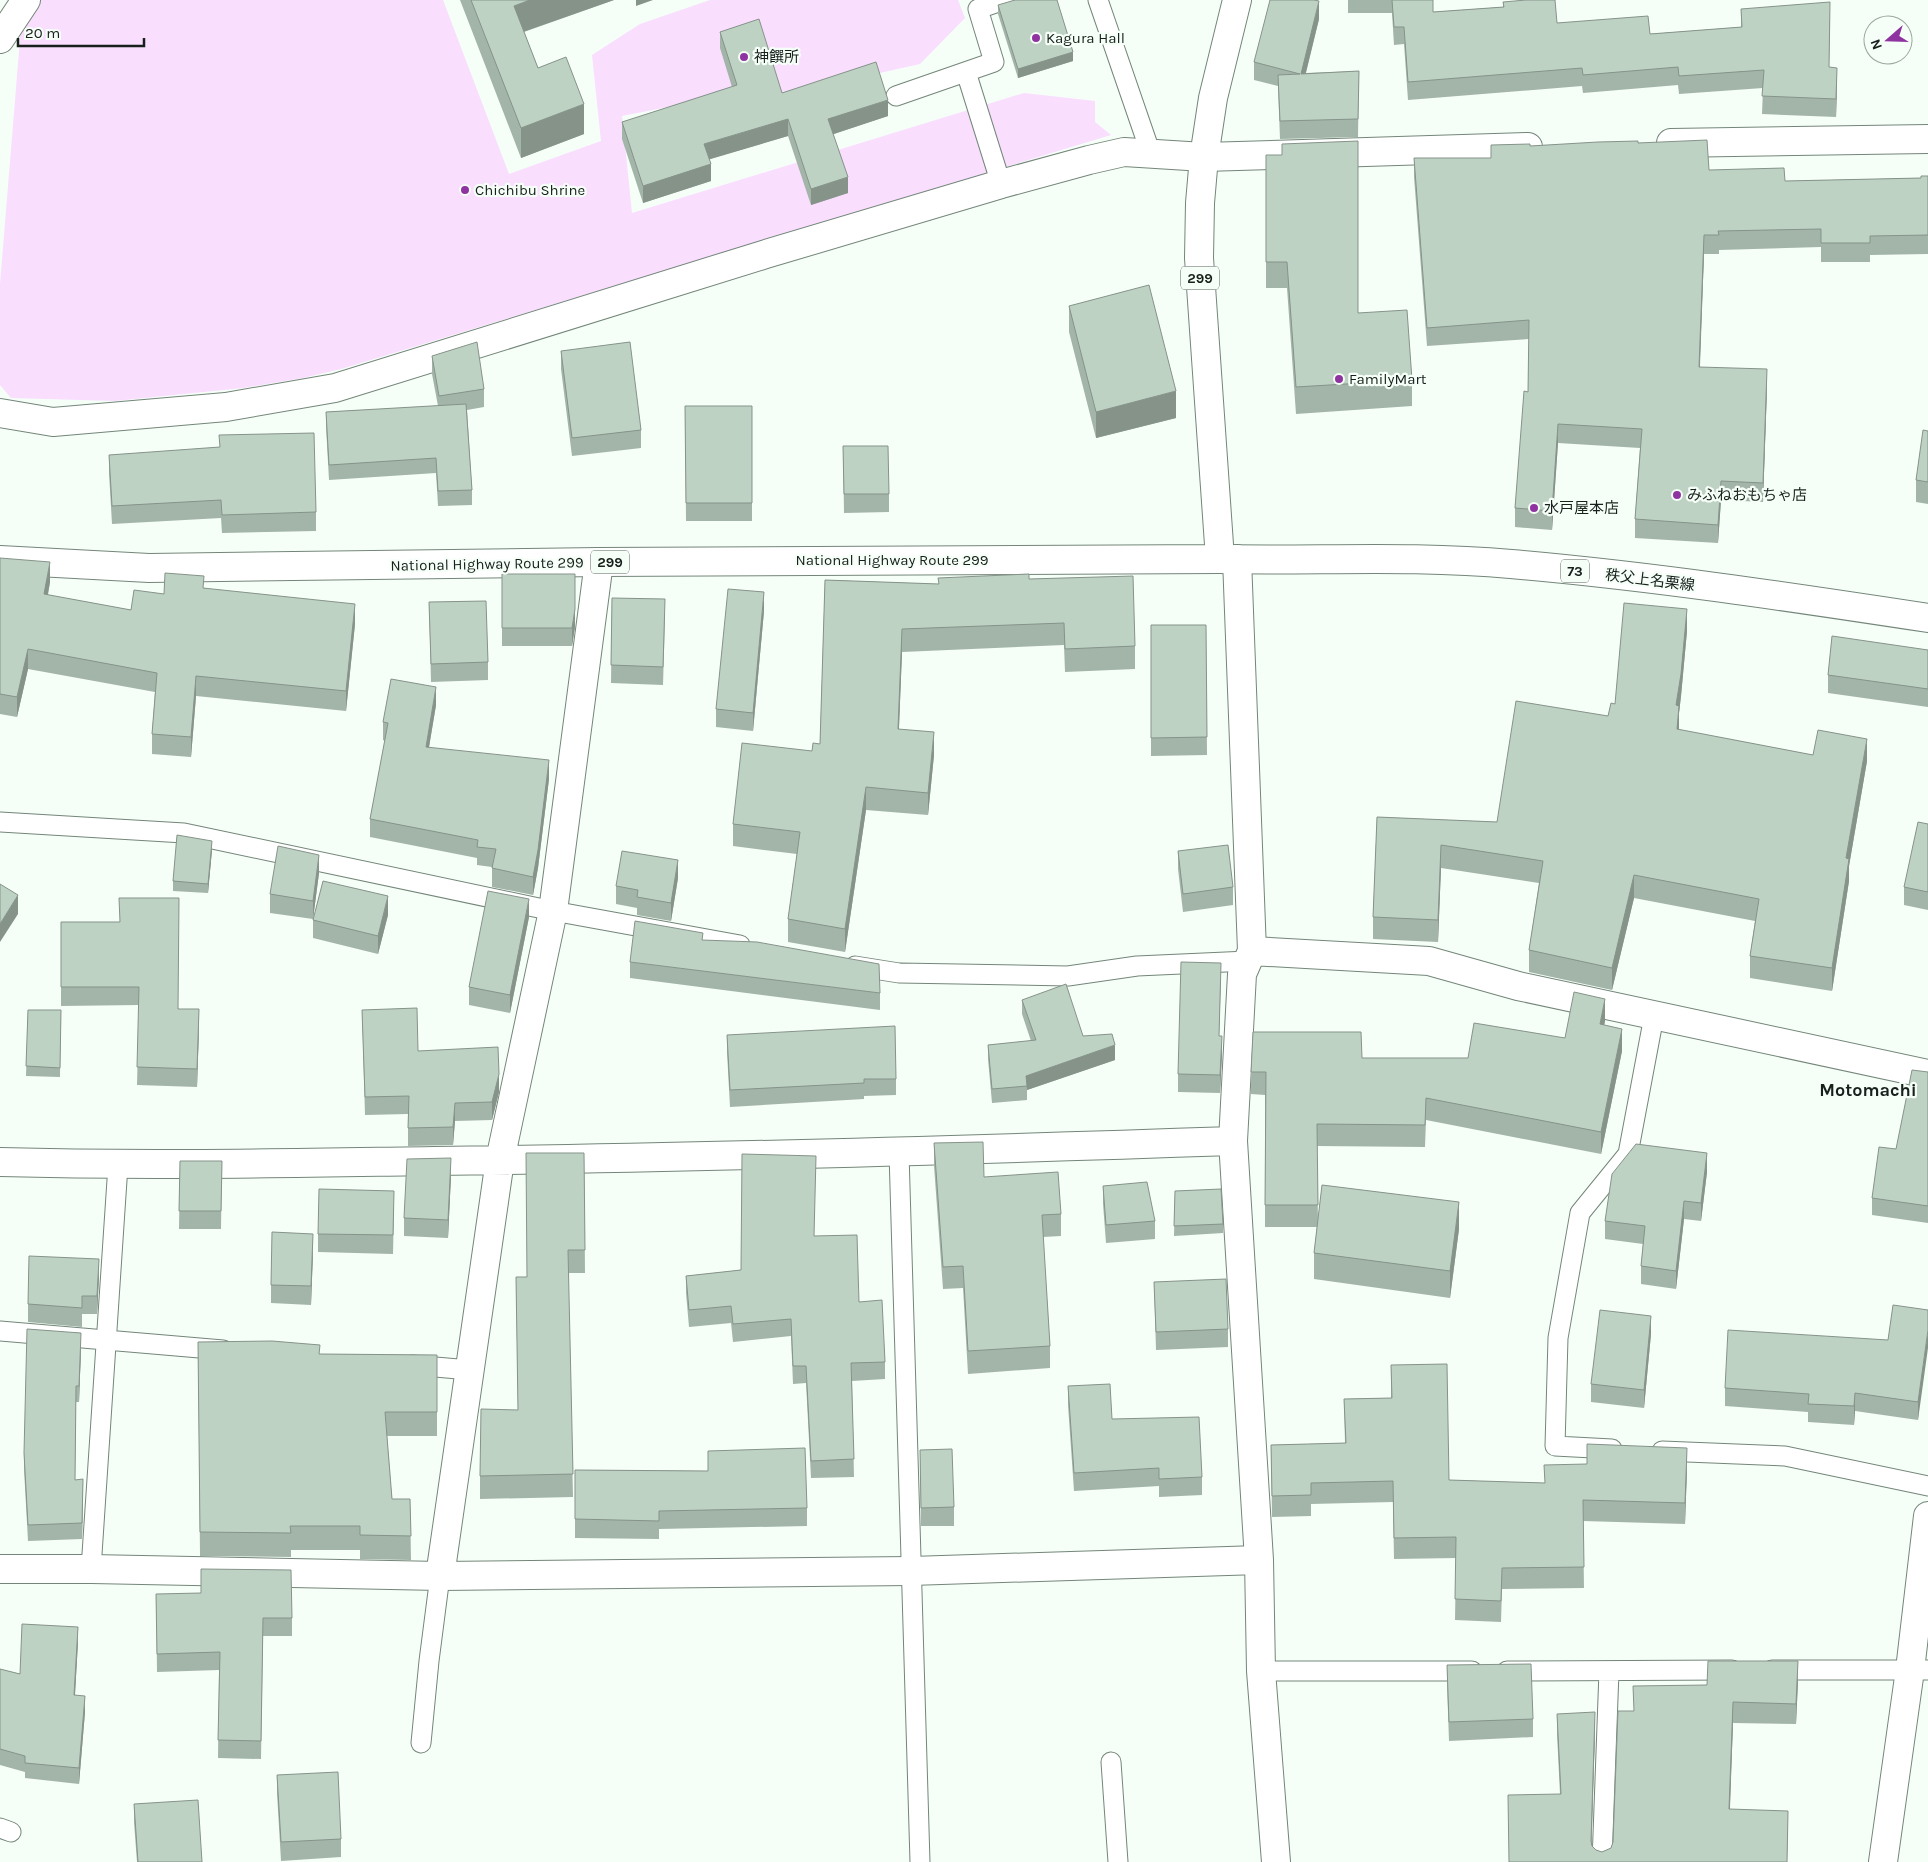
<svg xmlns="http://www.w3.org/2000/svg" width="1928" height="1862" font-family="Karla,'Noto Sans JP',sans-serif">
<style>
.green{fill:#f9defe}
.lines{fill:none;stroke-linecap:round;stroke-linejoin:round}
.service-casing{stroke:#738679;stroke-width:21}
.minor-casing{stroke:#738679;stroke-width:30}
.primary-casing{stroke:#738679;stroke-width:30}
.trunk-casing{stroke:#738679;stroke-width:30}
.service{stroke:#fff;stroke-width:19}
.minor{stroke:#fff;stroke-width:28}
.primary{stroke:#fff;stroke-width:28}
.trunk{stroke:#fff;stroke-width:28}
.wall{fill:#a3b5a9}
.shaded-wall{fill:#859389}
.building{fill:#bed2c4;stroke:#859389}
.poi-dot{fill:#8e339f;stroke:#f6fef8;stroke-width:2}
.labels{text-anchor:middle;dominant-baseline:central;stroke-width:4.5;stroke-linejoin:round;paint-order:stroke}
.shield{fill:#f6fef8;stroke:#5b635d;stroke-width:1}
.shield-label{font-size:14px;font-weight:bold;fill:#18201b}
.poi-label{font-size:15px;fill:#18201b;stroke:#f6fef8;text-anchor:start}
.street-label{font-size:15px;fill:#18201b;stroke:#f6fef8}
.quarter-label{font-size:18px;font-weight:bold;fill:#18201b;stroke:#f6fef8}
</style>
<rect width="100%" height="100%" fill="#f6fef8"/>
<!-- green -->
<path class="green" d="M39,0H443L509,174L601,141L592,55L640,24L710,0H958L965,18L920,64L710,111L688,103L622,116L632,213L1024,93L1095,101V122L1111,135L341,369L303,378L243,388L115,401L11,398L0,385V284L21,27Z"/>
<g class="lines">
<defs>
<path id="service" d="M1098,0L1151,154
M966,72L1001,184
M896,96L994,62L978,9L1004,0
M0,822L184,833L553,911L740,945
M855,966L899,973L1068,976L1137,966L1248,961
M899,1153L920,1862
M0,1331L223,1350
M412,1365L470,1370
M1612,1449L1555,1446L1558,1338L1580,1213L1628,1154L1654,1016
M1662,1451L1785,1456L1928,1486
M91,1569L118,1165
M1772,1670H1928
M1261,1671H1472
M1507,1671L1732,1670
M421,1743L429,1661L440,1576
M1111,1762L1118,1862
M0,1828L11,1832
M1602,1862L1609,1671"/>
<path id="minor" d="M0,39L26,0
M1671,143L1928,139
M0,413L53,422L226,407L335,388L766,254L1001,184L1089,160L1124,152L1204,157L1528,147
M1237,559L1252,951L1242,974L1233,1141L1259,1560L1261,1671L1276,1862
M1252,951L1429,961L1518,986L1928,1074
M0,1162C145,1166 289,1163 434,1161C700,1158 966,1150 1233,1141
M0,1569H91L440,1576L911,1571L1259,1560
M440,1576L500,1160L553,911L599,562
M1883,1862L1910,1670L1928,1516"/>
<path id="primary" d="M1220,559C1317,561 1414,555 1511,564C1650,576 1790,597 1928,618"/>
<path id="trunk" d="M0,560L149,568L599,562L1220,559L1199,258L1200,203L1204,157L1213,98L1237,0"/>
</defs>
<!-- service casing -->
<use href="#service" class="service-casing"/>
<!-- minor casing -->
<use href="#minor" class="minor-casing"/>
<!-- primary casing -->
<use href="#primary" class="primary-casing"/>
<!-- trunk casing -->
<use href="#trunk" class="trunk-casing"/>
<!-- service -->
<use href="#service" class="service"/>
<!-- minor -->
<use href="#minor" class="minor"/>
<!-- primary -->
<use href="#primary" class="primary"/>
<!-- trunk -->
<use href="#trunk" class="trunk"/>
</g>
<!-- wall -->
<path class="wall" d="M460,0H614L524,32L538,68L584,134L521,158Z
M1348,0H1433V12L1503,7V2L1557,23L1650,34L1741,27V9L1830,20L1829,67L1837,85L1836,117L1762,114L1763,88L1679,94L1678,85L1583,93L1582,86L1408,100L1404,44L1394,45L1392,13H1348Z
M998,5L1073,61L1018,78L998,14Z
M1319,19L1306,73L1359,71L1358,137L1280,139L1278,86L1254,80V62Z
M720,32L782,93L888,116L833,134L848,193L811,205L788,136L709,159L711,181L643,203L622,139V122L732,87L720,48Z
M1638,143L1709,170L1785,181L1921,178L1928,176V254L1870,255V262H1821V247L1719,250V254H1704L1700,367L1767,388L1763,502L1721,500L1718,543L1635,538V519L1640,448L1558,443L1552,530L1515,527V508L1528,392L1529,339L1427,346L1414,177V158H1491V145L1530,146Z
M1282,144L1358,313L1412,380V406L1296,414L1287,288H1266V155H1282Z
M1069,306L1176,418L1096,438L1069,332Z
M561,351L641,430V448L572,456L561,369Z
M432,356L484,389V407L467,410L472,490V505L438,506L436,473L329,480L326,427V412L438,406L432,374Z
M685,406H752V521H686Z
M1928,431V504L1916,502V480Z
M843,446L889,494V512L844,513Z
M109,455L316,512V531L222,533L221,518L112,524L109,473Z
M0,558L50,582L48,595L131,610L164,594L204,588L355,624L346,711L196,696L191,757L152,754V734L155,692L28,669L17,717L0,714Z
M502,574L575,627L572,646H502Z
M1029,579L1135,646V669L1065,672L1064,645L902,652L899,729L934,755L928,815L866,810L845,952L788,942V919L797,854L733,846V824L812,751L820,744L825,580L938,584Z
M612,598L665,617L663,685L611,683Z
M429,602L488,662V680L431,682Z
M764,611L753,731L716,727V709Z
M1151,625H1206L1207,755L1151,756Z
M1687,631L1681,696L1679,713V730L1813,755L1867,761L1849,866V881L1832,991L1750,978V956L1755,921L1634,898L1612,990L1529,972V950L1539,883L1441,868L1438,942L1373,939V917L1377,817L1497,822L1608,716L1615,704Z
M1928,650V707L1828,693V675Z
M436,705L429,747L549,779L538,868L533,895L492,887V867L477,865V858L370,837V819L385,741L383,740V722Z
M1928,824V910L1904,905V887Z
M212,850L208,893L173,891V881Z
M1178,851L1233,887V905L1183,912L1178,869Z
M319,873L313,919L270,913V894Z
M678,878L671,921L637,915V908L616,904V886Z
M388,915L378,954L313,938V920Z
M529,917L510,1013L469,1005V987Z
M61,922L179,1009L199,1027L197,1087L137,1085L139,1005L61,1006Z
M630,962L880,993V1010L630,978Z
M1221,981L1219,1036L1222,1054L1220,1093L1178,1092V1074Z
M1022,1000L1083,1036L1115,1060L1027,1090V1100L992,1103L988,1059V1045L1031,1041L1022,1014Z
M28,1010H61L60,1077L26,1076Z
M362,1010L418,1051L499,1092L492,1120L455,1121L453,1145L408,1146V1114L365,1115Z
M1605,1021L1604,1025L1622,1051L1601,1154L1426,1120L1425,1147L1317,1146L1318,1226L1459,1229L1450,1298L1314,1279V1253L1317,1227H1265V1095L1251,1094V1072L1362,1058H1468L1565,1038Z
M727,1035L896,1079V1095L864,1096V1099L730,1107L727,1052Z
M1928,1072V1223L1872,1215V1198L1896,1149Z
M934,1143L984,1177L1061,1214V1236L1043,1237L1050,1346V1368L968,1374L963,1288L943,1289L934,1166Z
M584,1153L585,1273H568L573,1497L480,1499V1476L518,1410L516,1277H527Z
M180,1161H222L221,1229H179Z
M1707,1172L1701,1221L1684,1219L1676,1289L1641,1284V1266L1643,1244L1605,1239V1221Z
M451,1176L448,1238L404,1236V1218Z
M1103,1186L1155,1221V1239L1106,1243L1103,1204Z
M1175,1191L1223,1224V1233L1174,1236Z
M394,1209L393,1254L318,1252V1234Z
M814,1236L859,1302L885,1362V1379L852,1381L854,1477L811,1478L806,1383L793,1384L791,1336L733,1342L731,1323L689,1327L686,1293V1276L741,1270Z
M313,1252L311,1305L271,1303V1285Z
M99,1277L97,1314H82V1327L28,1322V1304Z
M1154,1282L1228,1329V1347L1156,1350Z
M1928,1310L1918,1420L1855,1411L1854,1425L1808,1422V1412L1725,1406V1388L1888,1340Z
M1651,1334L1644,1408L1591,1402V1384Z
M198,1342L320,1354L437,1355V1436H387L392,1499H410L411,1560L360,1559V1550H291V1557L200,1556Z
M81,1349L79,1402H76L75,1480L83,1495L82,1539L28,1541L24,1469V1453Z
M1391,1365L1449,1480L1544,1483L1687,1469L1685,1524L1583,1521L1584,1588L1502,1589L1501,1622L1455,1620L1456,1558L1394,1559L1393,1502L1311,1504V1516L1272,1517L1271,1445L1345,1443L1344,1399L1391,1398Z
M1068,1386L1112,1419L1202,1477V1495L1159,1497V1486L1074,1491L1068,1405Z
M920,1450L954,1507V1526H921Z
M708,1451L807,1508V1526L659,1529V1539L575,1538V1470L708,1471Z
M156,1594L292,1618V1636H263L261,1759L218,1758L219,1670L157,1672Z
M78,1642L75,1695L85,1712L79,1784L25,1778V1772L0,1765V1669L20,1674Z
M1447,1665L1533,1719V1737L1449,1741L1447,1684Z
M1798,1681L1796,1724L1733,1723L1730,1809L1788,1831L1787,1862H1509L1560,1794L1557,1734V1714L1595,1733L1591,1844L1592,1846L1596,1850L1602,1852L1611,1848L1613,1842L1634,1711L1707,1685Z
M277,1775L341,1839V1857L281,1861L277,1793Z
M134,1804L202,1862H137L134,1822Z"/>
<!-- shaded-wall -->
<path class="shaded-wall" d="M530,0H614L514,35V6Z
M636,0H653L636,6Z
M1319,1V19L1301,92V74Z
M1073,52V61L1018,78V69Z
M1837,68V85L1836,117V99Z
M888,100V116L828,136V119Z
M584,104V134L521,158V128Z
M788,119V136L704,161V144Z
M711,164V181L643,203V186Z
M848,177V193L811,205V189Z
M1704,235V254L1699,385V367Z
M1767,369V388L1763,502V483Z
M1176,391V418L1096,438V412Z
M1558,424V443L1552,530V511Z
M1721,481V500L1718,543V525Z
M50,562V582L44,614V594Z
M764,592V611L753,731V713Z
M355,604V624L346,711V691Z
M575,609V627L572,646V628Z
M1687,609V631L1681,696L1679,713V728L1677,752L1676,705Z
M902,629V652L898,751V729Z
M28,649V669L17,717V697Z
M196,676V696L191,757V737Z
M436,687V705L426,765V747Z
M934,732V755L928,815V793Z
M1867,739V761L1849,866V881L1832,991V968L1846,858Z
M549,760V779L538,868L533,895V877Z
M866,787V810L845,952V929Z
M212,841V850L208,893V884Z
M1441,845V868L1438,942V920Z
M319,855V873L313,919V901Z
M678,860V878L671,921V903Z
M1634,875V898L1612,990V968Z
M18,895V914L0,942V924Z
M388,896V915L378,954V936Z
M529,899V917L510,1013V995Z
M1605,999V1021L1600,1047V1024Z
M199,1009V1027L197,1087V1069Z
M1622,1029V1051L1601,1154V1132Z
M1222,1036V1054L1220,1093V1075Z
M1115,1045V1060L1027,1090L1026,1076Z
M499,1074V1092L492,1120V1102Z
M455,1103V1121L453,1145V1127Z
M1707,1153V1172L1701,1221V1203Z
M451,1158V1176L448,1238V1220Z
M1684,1201V1219L1676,1289V1271Z
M1459,1202V1229L1450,1298V1271Z
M313,1234V1252L311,1305V1286Z
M99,1259V1277L97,1314V1296Z
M1651,1316V1334L1644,1408V1390Z
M1928,1330V1348L1918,1420V1402Z
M81,1333V1349L79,1402V1386Z
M1855,1393V1411L1854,1425V1406Z
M1687,1448V1469L1685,1524V1503Z
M83,1479V1495L82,1539V1523Z
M78,1627V1642L74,1711V1695Z
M1798,1661V1681L1796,1724V1704Z
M85,1696V1712L79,1784V1768Z
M1733,1702V1723L1729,1830V1809Z
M1595,1712V1733L1591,1862V1841Z"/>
<!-- building -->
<path class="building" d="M471,0H530L514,6L538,68L566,57L584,104L521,128Z
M1015,0H1057L1073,52L1018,69L998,5Z
M1270,0H1314L1319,1L1301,74L1359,71L1358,119L1280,121L1278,75L1300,74L1254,62Z
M1392,0H1433V12L1504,7L1503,2L1526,0H1555L1557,23L1648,16L1650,34L1742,27L1741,9L1830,2L1829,67L1837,68L1836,99L1762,96L1764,70L1679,76L1678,67L1583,75L1582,68L1408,82L1404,27H1394Z
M759,19L782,93L876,62L888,100L828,119L848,177L811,189L788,119L704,144L711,164L643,186L622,122L737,85L720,32Z
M1707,140L1709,170L1784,168L1785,181L1921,178V176H1928V235L1870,236V243H1821V229L1718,231L1719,235H1704L1699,367L1767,369L1763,483L1721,481L1718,525L1635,519L1642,429L1558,424L1552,511L1515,508L1524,391L1528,392L1529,320L1427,328L1414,158H1491V145L1530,144V146L1598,142L1638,141V143Z
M1358,141V313L1407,310L1412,380L1296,387L1287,262H1266V155H1282V144Z
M1149,285L1176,391L1096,412L1069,306Z
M477,342L484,389L439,396L432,356Z
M630,342L641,430L572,438L561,351Z
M466,404L472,490L438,491L436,458L329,465L326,412Z
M685,406H752V503H686Z
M1923,430L1928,431V482L1916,480Z
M314,433L316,512L222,515L221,500L112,506L109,455L220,447L219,435Z
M843,446H888L889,494H844Z
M0,558L50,562L44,594L131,610L134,590L164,594L165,573L204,576L203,588L355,604L346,691L196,676L191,737L152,734L157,673L28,649L17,697L0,694Z
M502,574H575V609L572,628H502Z
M1029,574V579L1133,576L1135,646L1065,649L1064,623L902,629L898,729L934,732L928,793L866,787L845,929L788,919L800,832L733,824L742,743L812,751L813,743L820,744L825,580L939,584L938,578Z
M728,589L764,592L753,713L716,709Z
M612,598L665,599L663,667L611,665Z
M486,601L488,662L431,664L429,602Z
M1624,603L1687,609L1681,674L1676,705L1679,706L1677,729L1813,755L1818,730L1867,739L1846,858L1849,859L1832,968L1750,956L1759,899L1634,875L1612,968L1529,950L1543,861L1441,845L1438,920L1373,917L1377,817L1497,822L1516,701L1608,716L1611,703L1615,704Z
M1151,625H1206L1207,737L1151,738Z
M1832,636L1928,650V689L1828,675Z
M391,679L436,687L426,747L549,760L538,850L533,877L492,868L496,849L477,847L478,840L370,819L388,723L383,722Z
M1918,822L1928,824V892L1904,887Z
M177,835L212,841L208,884L173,881Z
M1228,845L1233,887L1183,894L1178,851Z
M278,846L319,855L313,901L270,894Z
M622,851L678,860L671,903L637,897L638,890L616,886Z
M323,881L388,896L378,936L313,920Z
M0,884L18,895L0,924Z
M488,891L529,899L510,995L469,987Z
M119,898H179L178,1009H199L197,1069L137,1067L139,987H61V922H120Z
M635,921L703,933L702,940L757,942L879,964L880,993L630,962Z
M1181,962L1221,963L1219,1036H1222L1220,1075L1178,1074Z
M1066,984L1083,1036L1112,1034L1115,1045L1026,1076L1027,1086L992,1089L988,1045L1036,1040L1022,1000Z
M1574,992L1605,999L1600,1024L1622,1029L1601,1132L1426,1098L1425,1125L1317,1124L1318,1205H1265L1266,1072H1251L1253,1032H1361L1362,1058H1468L1474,1023L1565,1038Z
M417,1008L418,1051L498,1047L499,1074L492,1102L455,1103L453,1127L408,1128L409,1096L365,1097L362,1010Z
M28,1010H61L60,1068L26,1066Z
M895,1026L896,1079H864V1083L730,1090L727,1035Z
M1912,1070L1928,1072V1206L1872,1198L1879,1147L1896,1149Z
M983,1142L984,1177L1058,1172L1061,1214L1042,1215L1050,1346L968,1351L963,1266L943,1267L934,1143Z
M1636,1144L1707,1153L1701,1203L1684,1201L1676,1271L1641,1266L1645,1226L1605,1221L1612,1174Z
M526,1153H584L585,1250H568L573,1474L480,1476L481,1409L518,1410L516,1277H527Z
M742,1154L816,1156L814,1236L857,1235L859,1302L882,1300L885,1362L851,1363L854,1459L811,1461L806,1366H793L791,1319L733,1324L731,1306L689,1310L686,1276L741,1270Z
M451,1158L448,1220L404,1218L407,1159Z
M180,1161H222L221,1211H179Z
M1147,1182L1155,1221L1106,1225L1103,1186Z
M1322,1185L1459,1202L1450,1271L1314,1253Z
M319,1189L394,1191L393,1235L318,1234Z
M1221,1189L1223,1224L1174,1226L1175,1191Z
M272,1232L313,1234L311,1286L271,1285Z
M29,1256L99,1259L97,1296H82V1308L28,1304Z
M1226,1279L1228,1329L1156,1332L1154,1282Z
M1893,1305L1928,1310V1330L1918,1402L1855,1393L1854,1406L1808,1404L1809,1394L1725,1388L1728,1330L1888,1340Z
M1600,1310L1651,1316L1644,1390L1591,1384Z
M27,1329L81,1333L79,1386H76L75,1480L83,1479L82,1523L28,1525L24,1453Z
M272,1341L320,1345L319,1354L437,1355V1412H385L392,1499H410L411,1536L360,1535V1526H290L291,1533L200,1532L198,1342Z
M1447,1364L1449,1480L1545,1483L1544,1465L1587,1464V1444L1687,1448L1685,1503L1583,1500L1584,1567L1502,1568L1501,1601L1455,1599L1456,1537L1394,1538L1393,1481L1311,1483V1495L1272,1496L1271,1445L1346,1443L1344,1399L1392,1398L1391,1365Z
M1110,1384L1112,1419L1199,1417L1202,1477L1159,1479V1468L1074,1473L1068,1386Z
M805,1448L807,1508L659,1511V1521L575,1519V1470L708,1471V1451Z
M952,1449L954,1507L921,1508L920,1450Z
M201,1569L291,1570L292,1618H263L261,1741L218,1740L220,1652L157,1654L156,1594L201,1593Z
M22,1624L78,1627L74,1695L85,1696L79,1768L25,1763V1756L0,1749V1669L20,1674Z
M1708,1661H1798L1796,1704L1733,1702L1729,1809L1788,1811L1787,1862H1509L1508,1795L1561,1794L1557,1714L1595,1712L1591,1841L1592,1846L1596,1850L1602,1852L1611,1848L1613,1842L1618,1711H1634L1633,1686L1707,1685Z
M1531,1664L1533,1719L1449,1722L1447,1665Z
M338,1772L341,1839L281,1842L277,1775Z
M198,1800L202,1862H138L134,1804Z"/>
<!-- markers -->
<g class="poi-dot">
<circle cx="1036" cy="38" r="5"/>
<circle cx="744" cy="57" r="5"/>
<circle cx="465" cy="190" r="5"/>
<circle cx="1339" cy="379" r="5"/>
<circle cx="1677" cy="495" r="5"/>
<circle cx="1534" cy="508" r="5"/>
</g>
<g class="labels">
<!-- shield labels -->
<g class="shield">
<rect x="1181" y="266.5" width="38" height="23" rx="4"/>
<rect x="591" y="550.5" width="38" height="23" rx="4"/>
<rect x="1561" y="559.5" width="28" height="23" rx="4"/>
</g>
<g class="shield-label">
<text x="1200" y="278">299</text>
<text x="610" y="562">299</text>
<text x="1575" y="571">73</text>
</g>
<!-- poi labels -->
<g class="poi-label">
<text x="1046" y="38">Kagura Hall</text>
<text x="754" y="57">神饌所</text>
<text x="475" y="190">Chichibu Shrine</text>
<text x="1349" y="379">FamilyMart</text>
<text x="1687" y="495">みふねおもちゃ店</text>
<text x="1544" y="508">水戸屋本店</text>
</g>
<!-- street labels -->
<g class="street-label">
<text x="892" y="560">National Highway Route 299</text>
<text transform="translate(487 564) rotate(-1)">National Highway Route 299</text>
<text transform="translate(1650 580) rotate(7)">秩父上名栗線</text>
</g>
<!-- quarter labels -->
<g class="quarter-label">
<text x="1868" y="1090">Motomachi</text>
</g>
</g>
<!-- north arrow -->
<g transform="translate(1888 40) rotate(250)"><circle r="24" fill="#f6fef8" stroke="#9da5a0"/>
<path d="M0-4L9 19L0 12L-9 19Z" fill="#8e339f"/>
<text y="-8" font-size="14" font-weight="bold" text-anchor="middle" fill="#18201b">N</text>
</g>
<!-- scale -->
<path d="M18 38v8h126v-8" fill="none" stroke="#18201b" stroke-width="2.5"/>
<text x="25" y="38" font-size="15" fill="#18201b" stroke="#f6fef8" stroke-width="4" paint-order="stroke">20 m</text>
</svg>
